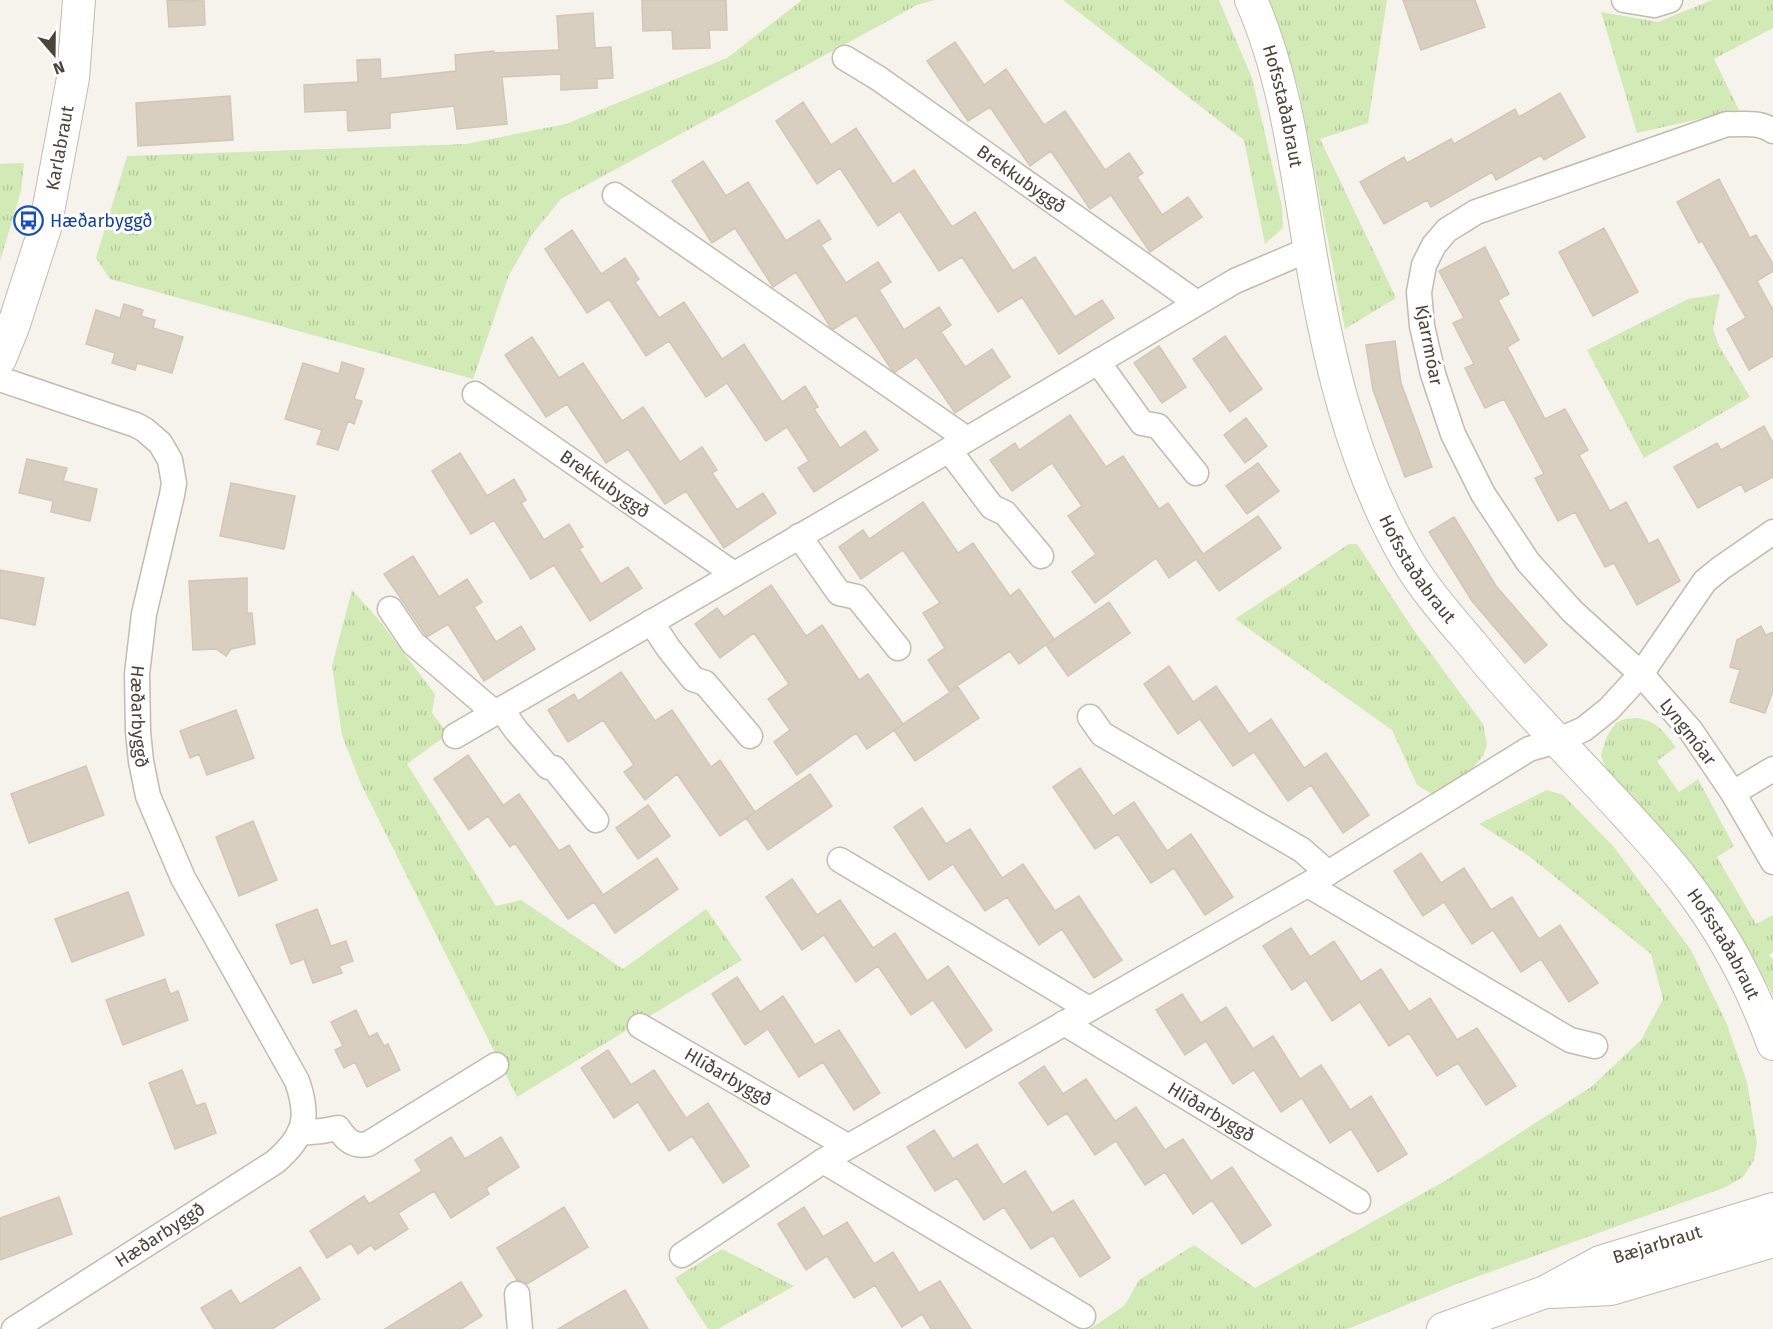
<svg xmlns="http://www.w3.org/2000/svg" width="1773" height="1329" font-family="'Fira Sans',sans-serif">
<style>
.grass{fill:url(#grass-tufts)}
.building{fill:#d8cfc1;stroke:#d3c7b4;stroke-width:1.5}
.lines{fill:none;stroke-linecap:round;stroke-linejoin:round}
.minor-casing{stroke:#c2bbae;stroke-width:27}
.tertiary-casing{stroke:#c2bbae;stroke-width:34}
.minor{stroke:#fff;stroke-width:24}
.tertiary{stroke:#fff;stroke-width:32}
.labels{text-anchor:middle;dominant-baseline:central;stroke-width:6;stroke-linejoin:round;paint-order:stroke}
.street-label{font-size:18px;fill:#4b4439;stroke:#fff}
.transit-label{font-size:18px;fill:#164399;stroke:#fff;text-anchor:start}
</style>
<defs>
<pattern id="grass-tufts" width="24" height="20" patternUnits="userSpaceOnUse" patternTransform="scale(1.5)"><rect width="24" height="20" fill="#d2eab5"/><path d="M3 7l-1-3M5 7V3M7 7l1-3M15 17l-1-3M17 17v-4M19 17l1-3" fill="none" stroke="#b6ca9c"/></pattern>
</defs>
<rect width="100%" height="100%" fill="#f6f3ec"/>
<!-- grass -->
<path class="grass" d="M802,0H935L917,5L561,199L533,233L509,275L473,379L110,279L96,258L127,156L466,144L566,124L727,58Z
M1063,0H1219L1252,78L1282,207L1283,228L1265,244L1244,140Z
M1269,0H1387L1368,123L1320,139L1396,298L1345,329L1299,90Z
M1712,0H1773V28L1714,59L1739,110L1637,133L1601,12L1658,22Z
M24,163L21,191L0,261V164Z
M1720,294L1713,329L1719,346L1750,397L1644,458L1587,350L1688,299Z
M1349,544H1357L1413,629L1483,724L1487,745L1483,756L1472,769L1432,794L1417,785L1392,730L1235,619Z
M352,590L378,619L435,694L432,713L448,734L407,764L496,906L521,900L623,969L706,909L742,960L517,1097L361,784L342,735L332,666Z
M1636,718C1656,720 1664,732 1676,747L1657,761L1679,792L1698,779L1734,846L1717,857L1756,924L1773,915V952L1769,955L1773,960V995L1740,934L1703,879L1606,769L1601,755L1607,736L1616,723L1625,719Z
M1547,790L1563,795L1614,847L1691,950L1726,1022L1747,1082L1757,1143L1754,1160L1743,1177L1726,1187L1454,1285L1348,1329H1090L1125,1305L1139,1280L1194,1245L1255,1288L1450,1178L1591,1087L1641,1040L1663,999L1651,954L1529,856L1479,824Z
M722,1249L794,1286L718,1329H708L675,1278Z"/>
<!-- building -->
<path class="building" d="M167,0L204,1L205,25L169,27Z
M642,0H726L727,30H709L710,48L673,49L672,30L643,31Z
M1403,0H1475L1485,27L1421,50Z
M593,13L595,48L611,47L613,78L597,79V88L561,90V74L502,77L507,124L457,129L454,106L390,113V128L348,131L347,110L305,112L304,85L358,82L357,60L380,59L381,79L456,71L455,55L494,51V53L559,50L557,16Z
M955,42L984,85L1006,69L1044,125L1065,111L1105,170L1129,153L1143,173L1137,177L1162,215L1188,197L1202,217L1150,252L1111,195L1090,209L1051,151L1030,166L990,107L968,121L927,61Z
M1560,93L1585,137L1544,160L1541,155L1496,180L1492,172L1431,207L1427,200L1384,224L1360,182L1404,157L1407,163L1451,139L1454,144L1515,109L1519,117Z
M230,96L233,140L138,146L136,103Z
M803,102L831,145L856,128L893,184L914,170L952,227L975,212L1013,271L1035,257L1075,317L1102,300L1114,318L1059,354L1022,297L998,312L962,257L939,271L900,211L878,226L840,168L817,184L776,121Z
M703,161L726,196L748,182L786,241L819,220L831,239L821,245L846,283L878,262L891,282L879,290L904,330L939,307L951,325L941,332L965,367L992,349L1010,377L955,413L917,357L895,372L891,369L856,315L834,329L831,328L796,272L773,287L735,228L712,243L672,181Z
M1719,179L1750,238L1756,235L1773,264V271L1757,281L1773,310V356L1749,370L1727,329L1746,318L1702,241L1699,243L1677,202Z
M1604,228L1638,292L1593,316L1559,252Z
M572,230L601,274L625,258L639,279L635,282L659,318L684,302L722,359L744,344L782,402L805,386L818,407L814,409L840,448L865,431L878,450L814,492L798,468L809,461L787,427L766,441L727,383L706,397L669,341L646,356L609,299L587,313L545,249Z
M1485,247L1509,294L1498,300L1519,340L1507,347L1545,419L1565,409L1588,450L1579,455L1610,511L1626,502L1649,544L1658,539L1680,581L1637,605L1614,563L1605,567L1575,512L1558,521L1535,478L1544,474L1504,399L1485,408L1465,368L1474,364L1453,323L1464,318L1439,271Z
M124,304L143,310L141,316L155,320L153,328L183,337L172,373L137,363L135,370L112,363L115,353L86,344L96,310L120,318Z
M1225,336L1262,389L1230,412L1193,359Z
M532,337L559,378L583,363L622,421L643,407L680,462L702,447L717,470L712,473L737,510L763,493L776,513L724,548L686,491L665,504L628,449L606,463L567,404L546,417L505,355Z
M1395,341L1401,383L1432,467L1405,477L1373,390L1366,345Z
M1159,346L1186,387L1162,403L1134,363Z
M342,362L364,369L354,399L362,401L354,424L348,421L338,450L317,444L322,430L285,419L303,363L339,374Z
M1070,415L1106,467L1123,456L1159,509L1168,503L1203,554L1258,516L1281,548L1219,591L1196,559L1169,578L1156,558L1095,603L1072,572L1096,554L1068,516L1082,506L1052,463L1012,491L990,460L1015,443L1019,450Z
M1246,418L1267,446L1245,463L1224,435Z
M1764,426L1773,443V477L1745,492L1741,484L1698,508L1674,467L1717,443L1721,450Z
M460,453L487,496L514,479L526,500L521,503L544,540L569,524L583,547L579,549L601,584L628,567L642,588L590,621L554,565L531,579L494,520L471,534L432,471Z
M27,459L67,468L63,481L97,489L90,521L51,512L53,501L19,493Z
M1258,463L1279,491L1247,514L1226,486Z
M231,483L295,496L284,549L220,536Z
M923,502L958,553L973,543L1010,596L1019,589L1054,639L1019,664L1010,651L949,691L928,660L945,648L923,613L940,603L903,550L861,579L839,547L863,530L869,539Z
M1454,517L1496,586L1547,645L1525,663L1472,601L1429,532Z
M413,556L439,597L467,579L482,602L474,607L496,642L521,626L535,649L484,681L448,624L427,637L384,574Z
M0,570L44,578L35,625L0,618Z
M247,578V613H252L255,644L231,649L226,656L216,649L193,650L189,581Z
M771,585L806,636L822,625L859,680L868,674L903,724L867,749L856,733L797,775L774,742L790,730L768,699L789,684L754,633L720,658L695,624L717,608L724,617Z
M1109,602L1130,633L1068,676L1046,645Z
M1761,626L1766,635L1773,632V691L1765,713L1730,702L1740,670L1730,667L1737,640Z
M1169,666L1193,702L1216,686L1249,734L1271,719L1304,768L1326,753L1369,815L1343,833L1311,785L1288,801L1254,752L1233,766L1200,719L1178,734L1144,684Z
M621,672L655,721L672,710L711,767L720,760L755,812L720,836L677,774L645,800L624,772L634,765L603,720L568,742L548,710L574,694L578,701Z
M958,687L979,718L915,761L894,730Z
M236,710L254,758L207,775L199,754L190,758L180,731Z
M468,755L503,805L501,807L519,794L559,851L569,845L603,895L657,858L678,889L615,933L594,902L568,919L515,843L510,847L488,816L469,830L434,779Z
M86,766L104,815L29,843L11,794Z
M1080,768L1113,816L1134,802L1167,851L1191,834L1233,897L1205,915L1174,868L1151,883L1118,834L1095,849L1053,787Z
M810,774L832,806L768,850L746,818Z
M648,805L670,836L638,859L616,828Z
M922,808L946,844L970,829L1002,878L1023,864L1055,911L1079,896L1122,960L1094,978L1062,929L1039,945L1007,897L985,911L953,864L929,880L894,827Z
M253,821L277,880L239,896L216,837Z
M1421,853L1441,883L1464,868L1491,910L1512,897L1539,939L1560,925L1598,983L1569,1002L1541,959L1521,972L1493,930L1472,944L1444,902L1423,916L1394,871Z
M792,879L817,915L840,900L873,948L895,933L927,981L948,966L992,1030L966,1048L933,1000L911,1015L878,966L856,982L824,935L802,950L766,897Z
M128,892L144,935L72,962L55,919Z
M317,909L331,946L346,941L353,961L339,966L342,973L313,983L304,959L291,964L276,925Z
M1291,928L1310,957L1334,941L1361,982L1381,969L1409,1012L1430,998L1457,1040L1477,1028L1516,1086L1486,1105L1458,1063L1437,1076L1409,1033L1389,1046L1360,1002L1332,1021L1306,980L1292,990L1263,946Z
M737,977L760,1012L783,996L815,1045L839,1030L880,1093L854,1110L823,1062L799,1077L768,1029L745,1045L712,994Z
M165,979L170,994L178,991L188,1020L123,1045L106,1000Z
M1182,994L1201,1023L1226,1007L1253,1049L1273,1036L1300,1079L1321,1065L1350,1110L1371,1096L1407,1154L1378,1172L1351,1129L1330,1143L1302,1098L1281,1112L1254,1070L1233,1084L1206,1041L1185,1055L1156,1010Z
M356,1010L369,1037L377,1033L384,1046L388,1044L400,1070L367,1087L355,1062L344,1068L335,1050L343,1046L331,1022Z
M608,1050L631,1085L654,1070L686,1118L708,1103L749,1166L723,1183L692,1136L669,1151L638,1102L614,1118L581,1068Z
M1044,1066L1063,1094L1086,1079L1115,1121L1136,1107L1165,1150L1183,1139L1211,1181L1232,1167L1271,1225L1242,1244L1212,1200L1193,1214L1165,1172L1145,1185L1116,1141L1095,1155L1067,1113L1048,1125L1019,1083Z
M182,1070L196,1106L205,1103L216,1133L175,1149L149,1083Z
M934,1130L953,1159L977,1144L1003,1185L1025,1171L1052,1213L1073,1200L1110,1258L1080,1277L1053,1235L1031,1249L1004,1207L984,1220L957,1178L935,1191L907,1147Z
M451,1137L465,1159L501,1137L519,1167L486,1188L489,1194L451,1218L434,1191L398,1213L408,1229L375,1250L371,1245L358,1254L351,1243L327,1258L310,1231L364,1196L369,1204L422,1171L415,1160Z
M59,1197L72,1234L0,1260V1218Z
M564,1207L588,1247L527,1284L517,1280L497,1248Z
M804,1207L823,1237L847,1222L874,1264L893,1252L919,1293L940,1281L971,1329H931L922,1314L902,1327L875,1285L854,1298L827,1256L806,1270L778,1224Z
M300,1267L320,1299L272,1329H214L201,1308L231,1290L240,1304Z
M461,1282L482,1316L461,1329H385Z
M625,1290L648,1329H558Z"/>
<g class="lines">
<defs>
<g id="minor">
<path d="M1624,0L1654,5L1670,0"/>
<path id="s1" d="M845,58L878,78L1197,303"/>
<path d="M615,195L967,439"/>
<path d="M1098,362L1142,423L1158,426L1196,473"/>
<path id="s2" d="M0,379L136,425L145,430L160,443L170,460L174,483L172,495L144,614L137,674L138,732L141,761L148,796L183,878L297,1081C310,1118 305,1136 275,1162L14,1329"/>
<path id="s3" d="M475,394L734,574"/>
<path d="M949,450L992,507L1005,513L1041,556"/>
<path d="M799,536L839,593L857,597L898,648"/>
<path d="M390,609L413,643L495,713"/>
<path d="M651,622L669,649L693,679L705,683L750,736"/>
<path d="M501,709L516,730L548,767L554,768L596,820"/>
<path d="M1090,717L1102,734L1302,850L1328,873"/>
<path d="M455,736L949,450L1235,281L1310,249"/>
<path d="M1773,769L1733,793L1773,862"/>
<path d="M1733,793L1691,731L1641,674L1572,611L1528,562L1483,494L1453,434L1433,374L1422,326L1419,292L1424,265L1434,245L1447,230L1476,212L1727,124C1743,125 1759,121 1773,131"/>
<path d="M840,860L1089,1009"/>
<path d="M1308,885L1570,1040L1595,1046"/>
<path id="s4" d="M1064,1023L1358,1201"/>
<path id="s5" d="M640,1026L847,1146"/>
<path d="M299,1133L322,1131L338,1128C346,1140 353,1147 368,1144L496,1065"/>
<path d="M823,1161L1083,1316"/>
<path d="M682,1255L823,1161L1328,873L1529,749L1557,741L1584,729L1609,709L1641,674L1705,581L1721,568L1773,532"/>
<path d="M517,1294L520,1329"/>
</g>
<g id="tertiary">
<path id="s6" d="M1251,0C1285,77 1295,162 1309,245C1327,353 1351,462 1406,558C1424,589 1449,617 1472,644C1520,704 1574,757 1625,813C1645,835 1666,857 1684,881C1722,930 1752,986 1773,1044"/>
<path id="s7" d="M0,359L13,327L45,228L73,78L79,0"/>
<path d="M1552,1292L1611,1289L1773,1241"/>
<path id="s8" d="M1443,1329L1545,1292L1600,1262L1773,1209"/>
</g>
</defs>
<!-- minor casing -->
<use href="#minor" class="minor-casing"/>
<!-- tertiary casing -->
<use href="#tertiary" class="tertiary-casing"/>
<!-- minor -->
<use href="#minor" class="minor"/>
<!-- tertiary -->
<use href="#tertiary" class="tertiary"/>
</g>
<!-- icons -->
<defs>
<symbol id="bus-ring" viewBox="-11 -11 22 22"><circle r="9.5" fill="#fff" stroke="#1a4fb4" stroke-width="1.5"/><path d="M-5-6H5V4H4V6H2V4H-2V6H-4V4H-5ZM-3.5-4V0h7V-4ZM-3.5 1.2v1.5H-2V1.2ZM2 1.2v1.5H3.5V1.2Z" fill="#1a4fb4"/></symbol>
</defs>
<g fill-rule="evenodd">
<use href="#bus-ring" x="12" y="204" width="33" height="33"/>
</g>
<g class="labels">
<!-- street labels -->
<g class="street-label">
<text stroke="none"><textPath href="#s6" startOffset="111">Hofsstaðabraut</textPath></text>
<text stroke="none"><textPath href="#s7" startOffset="220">Karlabraut</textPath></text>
<text stroke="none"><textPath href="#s1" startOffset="214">Brekkubyggð</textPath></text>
<text transform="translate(1429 345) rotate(79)">Kjarrmóar</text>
<text stroke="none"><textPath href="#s3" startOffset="158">Brekkubyggð</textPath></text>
<text stroke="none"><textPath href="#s6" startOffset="597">Hofsstaðabraut</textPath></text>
<text stroke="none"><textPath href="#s2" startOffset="454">Hæðarbyggð</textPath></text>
<text transform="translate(1688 732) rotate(52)">Lyngmóar</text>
<text stroke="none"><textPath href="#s6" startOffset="1083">Hofsstaðabraut</textPath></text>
<text stroke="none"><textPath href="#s5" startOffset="102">Hlíðarbyggð</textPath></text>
<text stroke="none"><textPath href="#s4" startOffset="172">Hlíðarbyggð</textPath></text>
<text transform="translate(160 1235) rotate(-33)">Hæðarbyggð</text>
<text stroke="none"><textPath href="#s8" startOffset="231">Bæjarbraut</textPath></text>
</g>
<!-- transit labels -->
<g class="transit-label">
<text x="50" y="221">Hæðarbyggð</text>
</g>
</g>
<!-- north arrow -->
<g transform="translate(54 54) rotate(160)" stroke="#ffffff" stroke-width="4.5" paint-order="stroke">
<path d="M0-4.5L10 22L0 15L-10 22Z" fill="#4b4439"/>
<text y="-9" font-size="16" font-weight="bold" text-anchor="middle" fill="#4b4439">N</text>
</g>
</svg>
